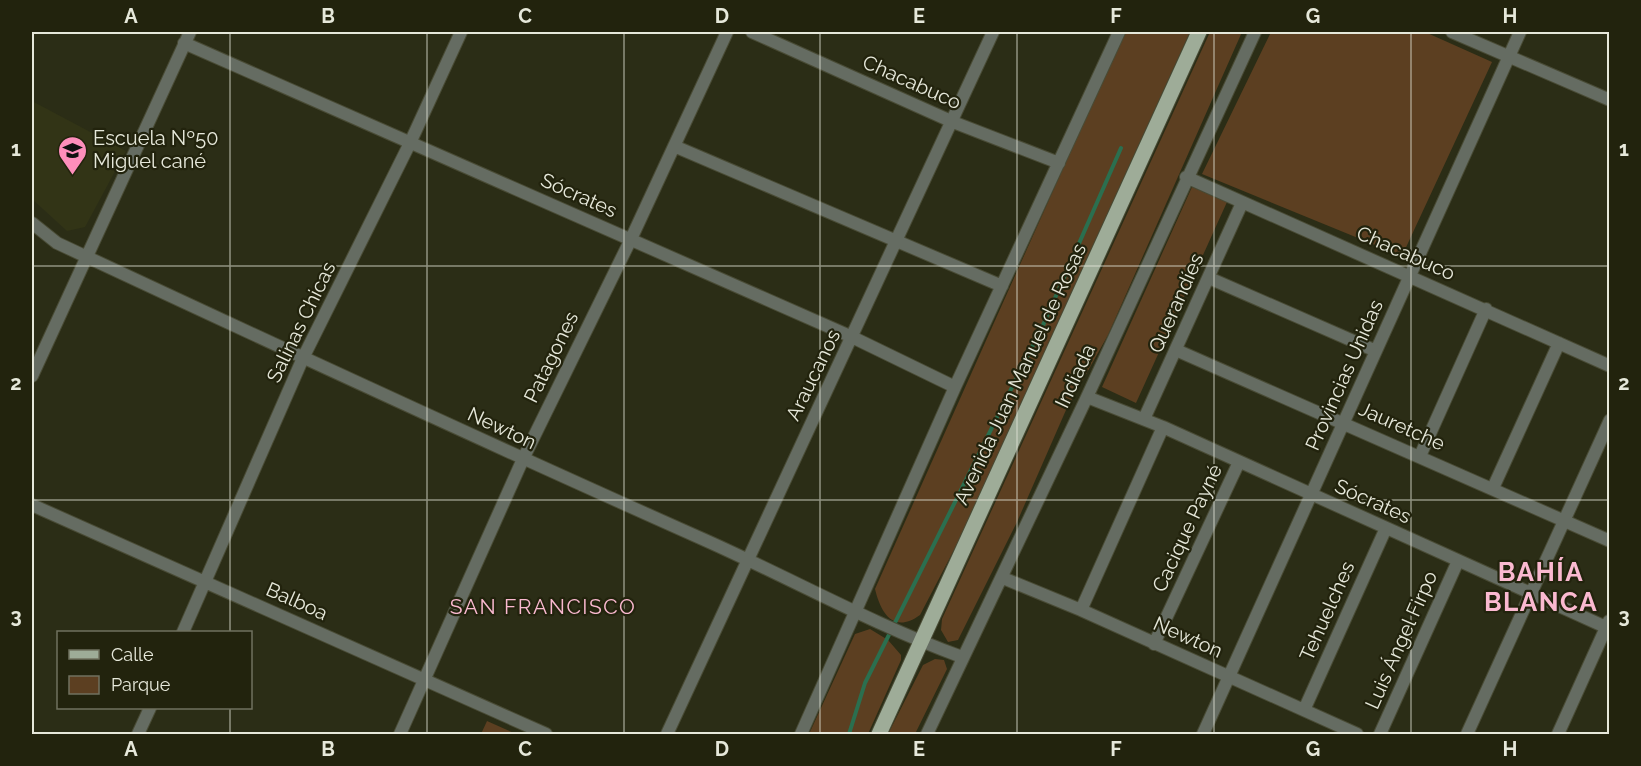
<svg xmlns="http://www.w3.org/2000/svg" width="1641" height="766" font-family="Raleway,sans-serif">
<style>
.built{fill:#323416}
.green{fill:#5c3f21}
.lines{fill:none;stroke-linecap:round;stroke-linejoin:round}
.stream{stroke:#2b6f4f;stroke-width:4}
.street-casing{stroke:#494b35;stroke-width:14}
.primary-casing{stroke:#494b35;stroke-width:17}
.street{stroke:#656c62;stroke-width:12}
.primary{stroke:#9eac98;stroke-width:15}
.grid{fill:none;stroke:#e6e8da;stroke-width:1.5;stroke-opacity:0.55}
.labels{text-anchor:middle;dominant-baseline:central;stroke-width:4.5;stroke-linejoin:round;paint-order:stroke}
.street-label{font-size:20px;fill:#e6e8da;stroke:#22230d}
.poi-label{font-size:20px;fill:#e6e8da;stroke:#22230d;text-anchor:start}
.neighbourhood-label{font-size:21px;letter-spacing:1.5px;fill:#fab9d0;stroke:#22230d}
.district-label{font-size:26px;font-weight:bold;letter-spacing:1.5px;fill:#fab9d0;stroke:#22230d}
.neatline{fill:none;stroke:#e6e8da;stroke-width:2}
.grid-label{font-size:20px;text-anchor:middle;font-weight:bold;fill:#e6e8da}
</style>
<rect width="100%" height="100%" fill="#2b2d16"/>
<!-- built -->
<path class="built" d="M32,101L126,151L85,227L67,231L32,199Z"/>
<!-- green -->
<path class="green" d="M1124,32H1190L957,544L920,615C894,634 881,614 875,589Z
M1210,32H1242L1108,335L1066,410L1017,522L958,640L948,642L941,630L942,619Z
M1271,32H1425L1492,62L1402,256L1202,174Z
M1192,187L1227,202L1136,403L1102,387Z
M870,629L888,640L901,655V660L868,734H809L855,634Z
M935,659L944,660L947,669L915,734H888L923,665Z
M487,721L516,734H481Z"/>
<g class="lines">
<!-- stream -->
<path class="stream" d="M849,734L865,683L1044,323L1121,148"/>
<defs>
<path id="street" d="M752,32L953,122L1059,163
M1452,32L1610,100
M184,43L852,337L955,387
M674,146L1002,286
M1186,177L1610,366
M32,223L57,243C273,344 489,444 707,541C792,579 874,625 962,657
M1209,278L1376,351
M1176,350L1610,541
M32,376L190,32
M1087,397L1163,427L1610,629
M1144,419L1242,203
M1420,456L1486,309
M1493,488L1559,343
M32,505L546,734
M1003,578L1081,610L1357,734
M1081,610L1163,427
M183,632L303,358L410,143L461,32
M1154,644L1239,462
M1304,710L1386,528
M138,734L150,708
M400,734L523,459L631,239L727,32
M667,734L993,32
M801,734L955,387L1119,32
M927,734L1087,397L1255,32
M1203,734L1520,32
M1380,734L1458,561
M1467,734L1610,420
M1558,734L1609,621"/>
<path id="primary" d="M879,734L1199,32"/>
</defs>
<!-- street casing -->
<use href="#street" class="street-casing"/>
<!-- primary casing -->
<use href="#primary" class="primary-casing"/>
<!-- street -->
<use href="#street" class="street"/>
<!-- primary -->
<use href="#primary" class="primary"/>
</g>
<!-- grid -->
<path class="grid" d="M230,32V632M427,32V734M624,32V734M820,32V734M1017,32V734M1214,32V734M1411,32V734M32,266H1610M32,500H1610M230,708V734"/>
<!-- icons -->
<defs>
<symbol id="school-pin" viewBox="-11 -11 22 30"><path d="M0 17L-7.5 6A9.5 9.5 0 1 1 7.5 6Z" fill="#fe8ebb" stroke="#22230d"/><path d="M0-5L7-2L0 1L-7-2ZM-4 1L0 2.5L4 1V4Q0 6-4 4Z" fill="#111"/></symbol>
</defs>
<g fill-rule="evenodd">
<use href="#school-pin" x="56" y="134" width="33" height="45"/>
</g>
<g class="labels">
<!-- street labels -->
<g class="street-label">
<text transform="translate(912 82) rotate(24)">Chacabuco</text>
<text transform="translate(579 195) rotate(24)">Sócrates</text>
<text transform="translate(1406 253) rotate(24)">Chacabuco</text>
<text transform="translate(1176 303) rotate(-66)">Querandíes</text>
<text transform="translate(301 322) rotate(-64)">Salinas Chicas</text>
<text transform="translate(551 357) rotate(-64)">Patagones</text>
<text transform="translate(1020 374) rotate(-65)">Avenida Juan Manuel de Rosas</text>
<text transform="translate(813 375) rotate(-64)">Araucanos</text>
<text transform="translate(1344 375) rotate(-66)">Provincias Unidas</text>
<text transform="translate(1075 376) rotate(-65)">Indiada</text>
<text transform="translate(1402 426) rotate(24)">Jauretche</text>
<text transform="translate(502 428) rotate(25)">Newton</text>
<text transform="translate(1373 501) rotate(24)">Sócrates</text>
<text transform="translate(1187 528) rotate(-65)">Cacique Payné</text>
<text transform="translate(297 601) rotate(24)">Balboa</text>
<text transform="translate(1327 611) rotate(-66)">Tehuelches</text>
<text transform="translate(1188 637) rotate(24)">Newton</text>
<text transform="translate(1401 640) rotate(-66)">Luis Ángel Firpo</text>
</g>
<!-- poi labels -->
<g class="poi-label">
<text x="93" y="138">Escuela Nº50<tspan x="93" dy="23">Miguel cané</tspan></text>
</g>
<!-- neighbourhood labels -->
<g class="neighbourhood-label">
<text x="543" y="606">SAN FRANCISCO</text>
</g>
<!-- district labels -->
<g class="district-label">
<text x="1541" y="572">BAHÍA<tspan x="1541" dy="30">BLANCA</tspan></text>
</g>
</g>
<!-- border -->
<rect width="1641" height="766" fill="none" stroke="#22230d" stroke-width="66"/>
<!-- legend -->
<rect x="57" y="631" width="195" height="78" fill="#22230d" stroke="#70725f" stroke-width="1.5"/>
<rect x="69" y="650" width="30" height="9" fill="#9eac98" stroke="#70725f" stroke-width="1.5"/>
<text x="111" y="661" font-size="18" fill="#e6e8da">Calle</text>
<rect x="69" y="676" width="30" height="18" fill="#5c3f21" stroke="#70725f" stroke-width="1.5"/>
<text x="111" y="691" font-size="18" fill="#e6e8da">Parque</text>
<rect x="33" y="33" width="1575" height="700" class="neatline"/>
<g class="grid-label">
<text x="131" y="23">A</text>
<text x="328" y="23">B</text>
<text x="525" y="23">C</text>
<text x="722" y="23">D</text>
<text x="919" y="23">E</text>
<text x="1116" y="23">F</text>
<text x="1313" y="23">G</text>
<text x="1510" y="23">H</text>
<text x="16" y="156">1</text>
<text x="1624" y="156">1</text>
<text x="16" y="390">2</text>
<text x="1624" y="390">2</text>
<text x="16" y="623">3</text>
<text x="1624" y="623">3</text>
<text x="131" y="756">A</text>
<text x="328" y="756">B</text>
<text x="525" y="756">C</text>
<text x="722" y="756">D</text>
<text x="919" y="756">E</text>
<text x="1116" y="756">F</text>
<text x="1313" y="756">G</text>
<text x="1510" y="756">H</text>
</g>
</svg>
